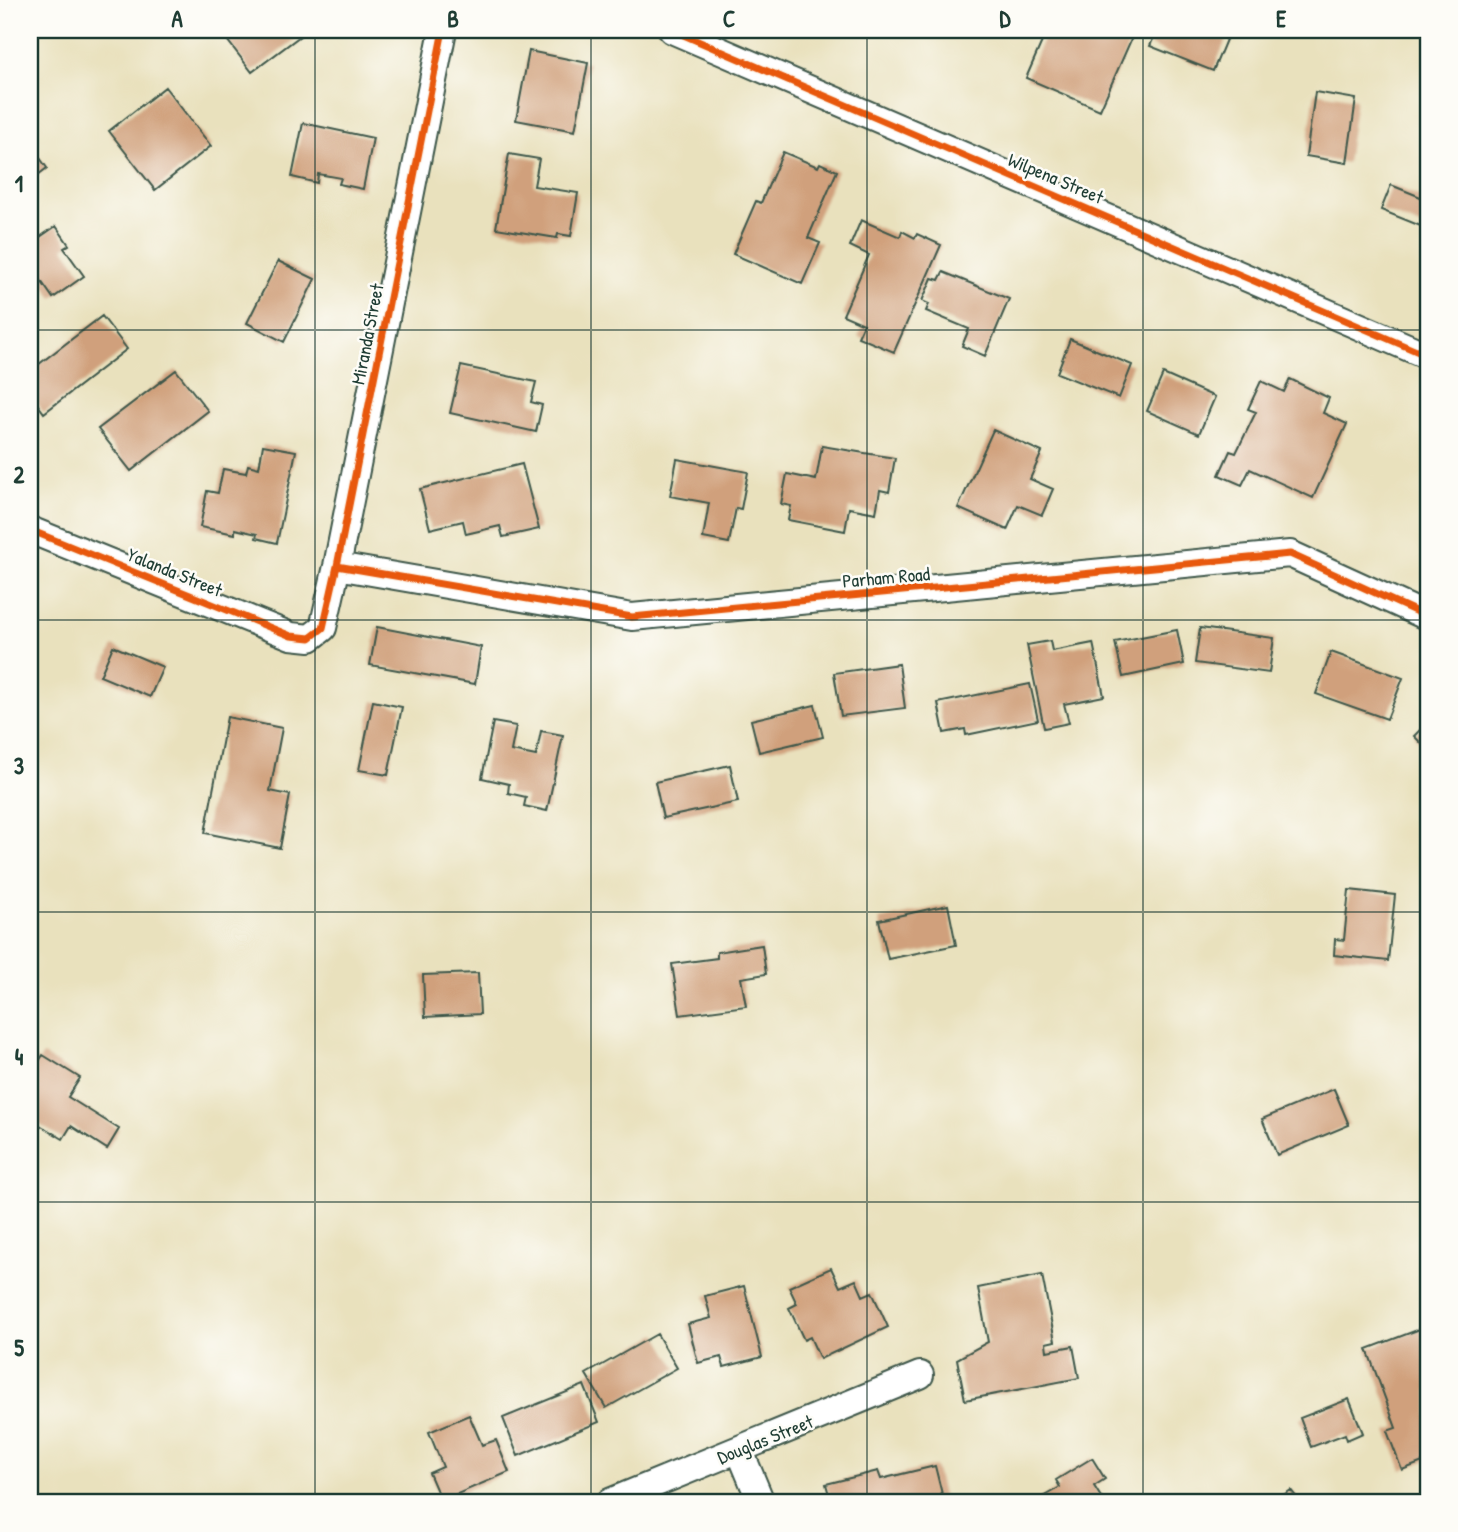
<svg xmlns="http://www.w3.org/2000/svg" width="1458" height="1532" font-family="'Patrick Hand',sans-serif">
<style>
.building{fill:#d0a07b}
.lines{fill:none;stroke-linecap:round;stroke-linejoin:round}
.minor-casing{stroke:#3d5649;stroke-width:30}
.minor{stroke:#fff;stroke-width:26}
.cycleway-casing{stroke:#fdfcf7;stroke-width:11}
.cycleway{stroke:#e8590c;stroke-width:7}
.grid{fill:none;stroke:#1f3d34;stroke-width:2;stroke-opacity:0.55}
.labels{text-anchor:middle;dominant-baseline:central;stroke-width:5;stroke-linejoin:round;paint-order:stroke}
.street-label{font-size:19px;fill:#1f3d34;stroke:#fdfcf7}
.neatline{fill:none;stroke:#1f3d34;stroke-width:2.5}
.grid-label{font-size:23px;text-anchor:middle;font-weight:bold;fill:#1f3d34}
</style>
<rect width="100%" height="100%" fill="#fdfcf7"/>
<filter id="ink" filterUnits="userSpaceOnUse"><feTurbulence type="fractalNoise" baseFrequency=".0143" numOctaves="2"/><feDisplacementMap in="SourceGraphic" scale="14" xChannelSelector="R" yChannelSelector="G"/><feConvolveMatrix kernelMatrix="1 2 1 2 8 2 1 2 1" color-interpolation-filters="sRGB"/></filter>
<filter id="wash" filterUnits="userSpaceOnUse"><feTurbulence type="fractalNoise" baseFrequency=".00686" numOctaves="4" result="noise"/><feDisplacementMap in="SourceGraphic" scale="28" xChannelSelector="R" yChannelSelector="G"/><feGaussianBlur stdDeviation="1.57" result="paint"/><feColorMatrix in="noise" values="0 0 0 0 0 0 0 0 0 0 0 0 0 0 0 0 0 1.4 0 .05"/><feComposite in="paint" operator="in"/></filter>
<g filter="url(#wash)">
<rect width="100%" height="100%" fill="#e9e1bd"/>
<g id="blocks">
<!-- building -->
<path class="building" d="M232,30L255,31L308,30L252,72L224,36Z
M1047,30H1128L1134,33L1100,110L1026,78Z
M1157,30H1230L1213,71L1150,46Z
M529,51L588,63L575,131L516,120Z
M165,87L211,146L155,190L109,131Z
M1315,92L1356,99L1347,163L1306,156Z
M303,123L373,138L363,189L339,184L341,178L318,174L317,183L292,177Z
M30,144L47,168L30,181Z
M783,152L818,167L820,163L837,171L808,238L820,243L802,284L733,254L756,201L761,203Z
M509,154L539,159L534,186L578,193L571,236L558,234L557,238L496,228Z
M1391,185L1428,200V229L1381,210Z
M861,220L900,237L902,231L915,238L917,234L941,245L894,352L858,337L864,324L843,315L869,255L850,246Z
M56,226L69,245L64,248L84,276L53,298L30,265V244Z
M278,261L315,279L284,342L247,323Z
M943,272L1009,299L985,356L962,346L969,329L926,311L929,304L922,301L932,278L939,280Z
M102,316L127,349L44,413L30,394V371Z
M1070,339L1132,365L1119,398L1057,373Z
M461,366L536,382L531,402L542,405L536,432L450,413Z
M176,370L208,411L131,471L98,429Z
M1163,374L1215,397L1199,434L1147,411Z
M1290,379L1329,398L1323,413L1347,424L1313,498L1250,469L1242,485L1219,475L1230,451L1236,453L1256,412L1248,409L1261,381L1284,392Z
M993,430L1042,452L1030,479L1053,489L1042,515L1018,505L1007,530L958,508Z
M263,445L296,451L277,543L256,538L257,534L235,529V534L200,527L207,491L218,493L223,469L246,473L248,465L259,468Z
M822,446L895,458L889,492L880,490L876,513L849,508L845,531L788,520L791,506L781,504L787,474L816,480Z
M677,459L748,472L741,509L736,508L729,543L703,538L709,503L670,496Z
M522,464L539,529L503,537L500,526L466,534L463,521L430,529L420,489Z
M377,627L481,647L475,684L370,665Z
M1200,628L1274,638L1269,673L1195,663Z
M1177,630L1184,664L1123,677L1115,642Z
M1050,641L1052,651L1093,643L1104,696L1064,704L1069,723L1044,728L1027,645Z
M113,646L163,667L150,697L100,676Z
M1331,652L1403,678L1387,719L1316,694Z
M899,664L905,708L841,716L834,673Z
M1030,684L1038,720L966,735L965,729L944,733L938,703Z
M373,701L402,707L388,775L359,770Z
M815,705L823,737L759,752L751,720Z
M227,717L282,728L270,791L290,795L280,848L205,833Z
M493,722L516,726L511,751L536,756L541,731L563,735L547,811L524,806L526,797L508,793L509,784L482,778Z
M1428,722V750L1414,736Z
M730,765L738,802L663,818L655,782Z
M1349,890L1395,895L1388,961L1334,955L1335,939L1344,940Z
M948,905L956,945L888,959L879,920Z
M762,945L766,974L741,978L746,1006L680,1015L672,964L717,958V952Z
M478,973L480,1014L425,1017L423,975Z
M43,1055L80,1078L68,1097L119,1129L107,1149L71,1126L63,1139L30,1119V1056L39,1061Z
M1334,1089L1349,1125L1277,1155L1262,1119Z
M831,1268L840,1287L856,1280L863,1296L872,1292L888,1327L820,1359L810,1337L804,1340L789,1308L797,1304L789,1287Z
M1042,1275L1055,1341L1046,1343L1047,1351L1073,1346L1079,1378L965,1400L957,1359L988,1342L978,1288Z
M744,1286L762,1357L724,1367L721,1357L698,1363L688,1324L711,1318L705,1296Z
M1428,1326V1460L1402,1470L1387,1431L1396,1428L1367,1349Z
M657,1334L677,1368L606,1408L586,1374Z
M584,1385L599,1422L518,1456L503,1418Z
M1349,1399L1363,1433L1347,1440L1345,1434L1311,1447L1300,1418Z
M469,1415L482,1445L496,1440L509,1472L441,1501L429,1473L443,1467L429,1432Z
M1092,1458L1105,1479L1094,1486L1104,1502H1034L1060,1487L1056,1480Z
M935,1466L944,1502H831L826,1484L878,1471L881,1479Z
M1291,1490L1300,1502H1273Z"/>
</g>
</g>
<g filter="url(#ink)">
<use href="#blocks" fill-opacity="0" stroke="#3d5649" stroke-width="2"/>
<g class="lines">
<defs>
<path id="minor" d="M672,30L1428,356
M30,530L291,636L310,638L323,628L337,566L443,30
M337,566L632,617L1290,554L1428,617
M739,1449L761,1502
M610,1502L920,1375"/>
</defs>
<!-- minor casing -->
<use href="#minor" class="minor-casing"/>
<!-- minor -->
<use href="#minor" class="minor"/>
<defs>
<path id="cycleway" d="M672,30L1428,356
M30,530L291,636L310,638L323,628L337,566L443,30
M337,566L632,617L1290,554L1428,617"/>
</defs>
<!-- cycleway casing -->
<use href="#cycleway" class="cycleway-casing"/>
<!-- cycleway -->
<use href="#cycleway" class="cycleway"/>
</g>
</g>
<!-- grid -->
<path class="grid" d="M315,30V1502M591,30V1502M867,30V1502M1143,30V1502M30,330H1428M30,620H1428M30,912H1428M30,1202H1428"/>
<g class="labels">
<!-- street labels -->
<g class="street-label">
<text transform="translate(1056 178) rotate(23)">Wilpena Street</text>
<text transform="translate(367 334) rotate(-79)">Miranda Street</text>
<text transform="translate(175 572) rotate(22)">Yalanda Street</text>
<text transform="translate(886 577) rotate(-5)">Parham Road</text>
<text transform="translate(765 1439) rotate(-22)">Douglas Street</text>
</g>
</g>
<!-- margin -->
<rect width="1458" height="1532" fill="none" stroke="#fdfcf7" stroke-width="77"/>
<rect x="38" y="38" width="1382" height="1456" class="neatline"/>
<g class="grid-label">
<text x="177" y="27">A</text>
<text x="453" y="27">B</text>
<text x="729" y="27">C</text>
<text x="1005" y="27">D</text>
<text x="1281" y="27">E</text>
<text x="19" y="192">1</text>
<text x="19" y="483">2</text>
<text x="19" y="774">3</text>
<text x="19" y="1065">4</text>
<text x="19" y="1356">5</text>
</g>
</svg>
